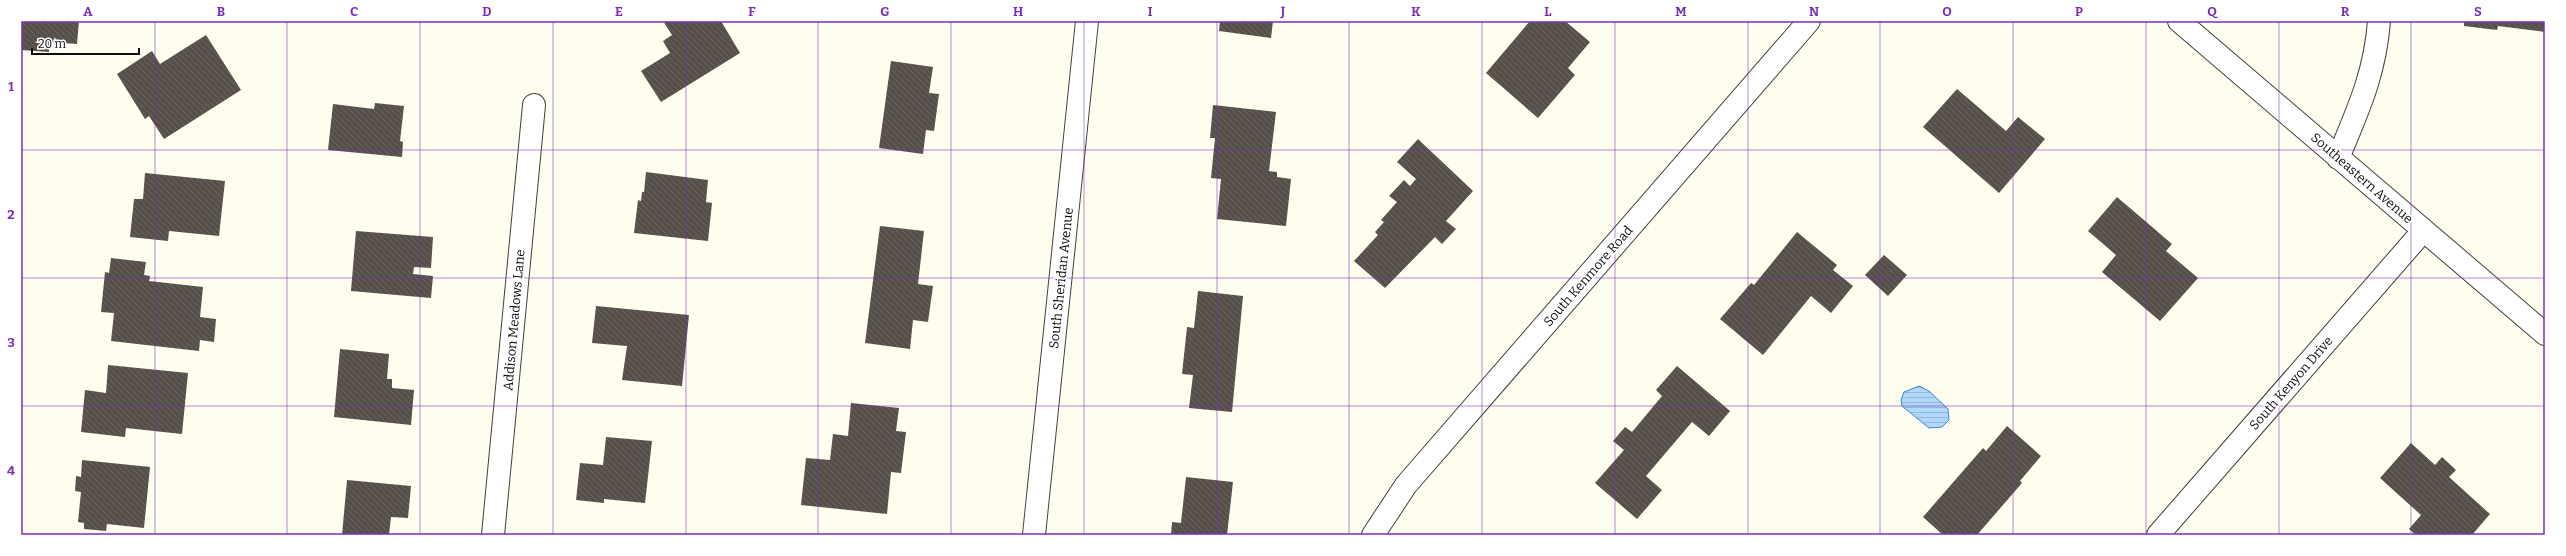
<svg xmlns="http://www.w3.org/2000/svg" width="2566" height="556" font-family="Bitter,serif">
<style>
.water{fill:url(#water-rules);stroke:#3188d6}
.building{fill:url(#building-back-hatch)}
.lines{fill:none;stroke-linecap:round;stroke-linejoin:round}
.minor-casing{stroke:#404040;stroke-width:24}
.minor{stroke:#fff;stroke-width:22}
.grid{fill:none;stroke:#7b2cbf;stroke-width:1;stroke-opacity:0.55}
.labels{text-anchor:middle;dominant-baseline:central;stroke-width:4;stroke-linejoin:round;paint-order:stroke}
.street-label{font-size:13px;fill:#0d0d0d;stroke:#fff}
.neatline{fill:none;stroke:#7b2cbf;stroke-width:1.5}
.grid-label{font-size:13px;text-anchor:middle;font-weight:bold;fill:#7b2cbf}
</style>
<defs>
<pattern id="water-rules" width="6" height="5" patternUnits="userSpaceOnUse"><rect width="6" height="5" fill="#afd8fa"/><path d="M0 2.5h6" fill="none" stroke="#95b8d5"/></pattern>
<pattern id="building-back-hatch" width="6" height="6" patternUnits="userSpaceOnUse"><rect width="6" height="6" fill="#574f49"/><path d="M-1 5l2 2M0 0l6 6M5-1l2 2" fill="none" stroke="#6a645f"/></pattern>
</defs>
<rect width="100%" height="100%" fill="#fffdee"/>
<!-- water -->
<path class="water" d="M1919,386L1929,391L1948,409L1949,420L1942,427L1929,428L1902,406L1901,400L1904,392Z"/>
<!-- building -->
<path class="building" d="M21,21H79L77,44L49,42V52L21,50Z
M663,21H721L740,53L661,102L641,71L670,53L663,41L672,35Z
M1220,21H1273L1271,38L1219,31Z
M1530,21H1565L1590,42L1568,68L1575,75L1538,118L1486,73Z
M2464,21H2545V32L2498,26L2497,30L2464,26Z
M206,35L241,90L164,139L149,116L145,119L117,74L152,51L160,64Z
M891,61L933,67L929,93L939,94L934,131L926,130L923,154L879,148Z
M1957,89L2006,131L2018,117L2045,139L1999,193L1923,127Z
M375,103L404,106L400,141L403,142L402,157L328,150L333,104L374,109Z
M1213,105L1276,112L1269,171L1277,172V177L1291,179L1286,226L1217,219L1221,179L1211,178L1215,138H1210Z
M1418,139L1473,191L1446,221L1456,229L1442,244L1435,237L1385,288L1354,261L1378,235L1375,232L1384,222L1381,220L1397,202L1389,196L1404,180L1410,186L1416,179L1397,162Z
M646,172L708,180L706,202L712,203L708,241L634,233L638,200L641,201L642,192H644Z
M145,173L225,181L219,236L169,231L168,241L130,237L134,199H143Z
M2117,197L2172,244L2166,251L2198,278L2160,321L2102,272L2116,255L2088,231Z
M880,226L924,231L918,284L933,286L928,322L913,320L910,349L865,343Z
M356,231L433,237L431,268L414,267L413,274L433,276L431,298L351,291Z
M1797,232L1837,265L1833,270L1853,286L1831,313L1811,296L1763,355L1720,319L1751,283L1754,285Z
M1884,255L1907,275L1888,296L1865,275Z
M111,258L146,262L144,275L150,276L149,281L203,287L200,317L216,319L214,342L200,340L199,351L111,341L114,313L101,312L105,272L109,273Z
M1198,291L1243,296L1232,412L1189,408L1193,375L1182,374L1187,327L1194,328Z
M596,306L689,315L682,386L622,380L627,346L592,343Z
M340,349L389,354L387,379H392V388L414,390L411,425L334,417Z
M108,365L188,373L182,434L126,428L125,437L81,432L85,390L106,393Z
M1677,366L1730,411L1709,436L1692,422L1646,476L1662,490L1637,519L1595,483L1624,450L1613,441L1625,427L1632,432L1662,396L1656,390Z
M851,403L899,408L896,431L906,432L901,473L891,472L887,514L801,505L806,458L830,460L833,434L848,436Z
M2007,426L2041,456L2020,481L2022,483L1977,535H1943L1923,517L1983,448L1986,451Z
M606,437L652,441L645,503L604,499V503L576,500L580,463L603,465Z
M2411,443L2435,465L2442,457L2456,470L2449,477L2490,514L2472,535H2416L2409,529L2421,515L2380,478Z
M82,460L150,467L144,528L107,524L106,531L84,529V523L78,522L81,492L75,491L76,476L81,477Z
M1186,477L1233,482L1227,535H1171L1172,522L1181,523Z
M347,480L411,486L408,518L391,517L389,535H342Z"/>
<g class="lines">
<defs>
<path id="minor" d="M2179,21L2545,334
M2338,158C2358,110 2375,74 2379,21
M493,535L534,105
M1034,535L1087,21
M1373,535L1406,485L1809,21
M2158,535L2423,231"/>
</defs>
<!-- minor casing -->
<use href="#minor" class="minor-casing"/>
<!-- minor -->
<use href="#minor" class="minor"/>
</g>
<!-- grid -->
<path class="grid" d="M155,21V535M287,21V535M420,21V535M553,21V535M686,21V535M818,21V535M951,21V535M1084,21V535M1217,21V535M1349,21V535M1482,21V535M1615,21V535M1748,21V535M1880,21V535M2013,21V535M2146,21V535M2279,21V535M2411,21V535M21,150H2545M21,278H2545M21,406H2545"/>
<g class="labels">
<!-- street labels -->
<g class="street-label">
<text transform="translate(2362 178) rotate(41)">Southeastern Avenue</text>
<text transform="translate(1588 276) rotate(-49)">South Kenmore Road</text>
<text transform="translate(1061 278) rotate(-84)">South Sheridan Avenue</text>
<text transform="translate(514 320) rotate(-85)">Addison Meadows Lane</text>
<text transform="translate(2291 383) rotate(-49)">South Kenyon Drive</text>
</g>
</g>
<!-- border -->
<rect width="2566" height="556" fill="none" stroke="#ffffff" stroke-width="44"/>
<!-- scale -->
<path d="M32 48v6h107v-6" fill="none" stroke="#0d0d0d" stroke-width="2"/>
<text x="38" y="48" font-size="12" fill="#0d0d0d" stroke="#ffffff" stroke-width="3" paint-order="stroke">20 m</text>
<rect x="22" y="22" width="2522" height="512" class="neatline"/>
<g class="grid-label">
<text x="88" y="16">A</text>
<text x="221" y="16">B</text>
<text x="354" y="16">C</text>
<text x="487" y="16">D</text>
<text x="619" y="16">E</text>
<text x="752" y="16">F</text>
<text x="885" y="16">G</text>
<text x="1018" y="16">H</text>
<text x="1150" y="16">I</text>
<text x="1283" y="16">J</text>
<text x="1416" y="16">K</text>
<text x="1548" y="16">L</text>
<text x="1681" y="16">M</text>
<text x="1814" y="16">N</text>
<text x="1947" y="16">O</text>
<text x="2079" y="16">P</text>
<text x="2212" y="16">Q</text>
<text x="2345" y="16">R</text>
<text x="2478" y="16">S</text>
<text x="11" y="91">1</text>
<text x="11" y="219">2</text>
<text x="11" y="347">3</text>
<text x="11" y="475">4</text>
</g>
</svg>
